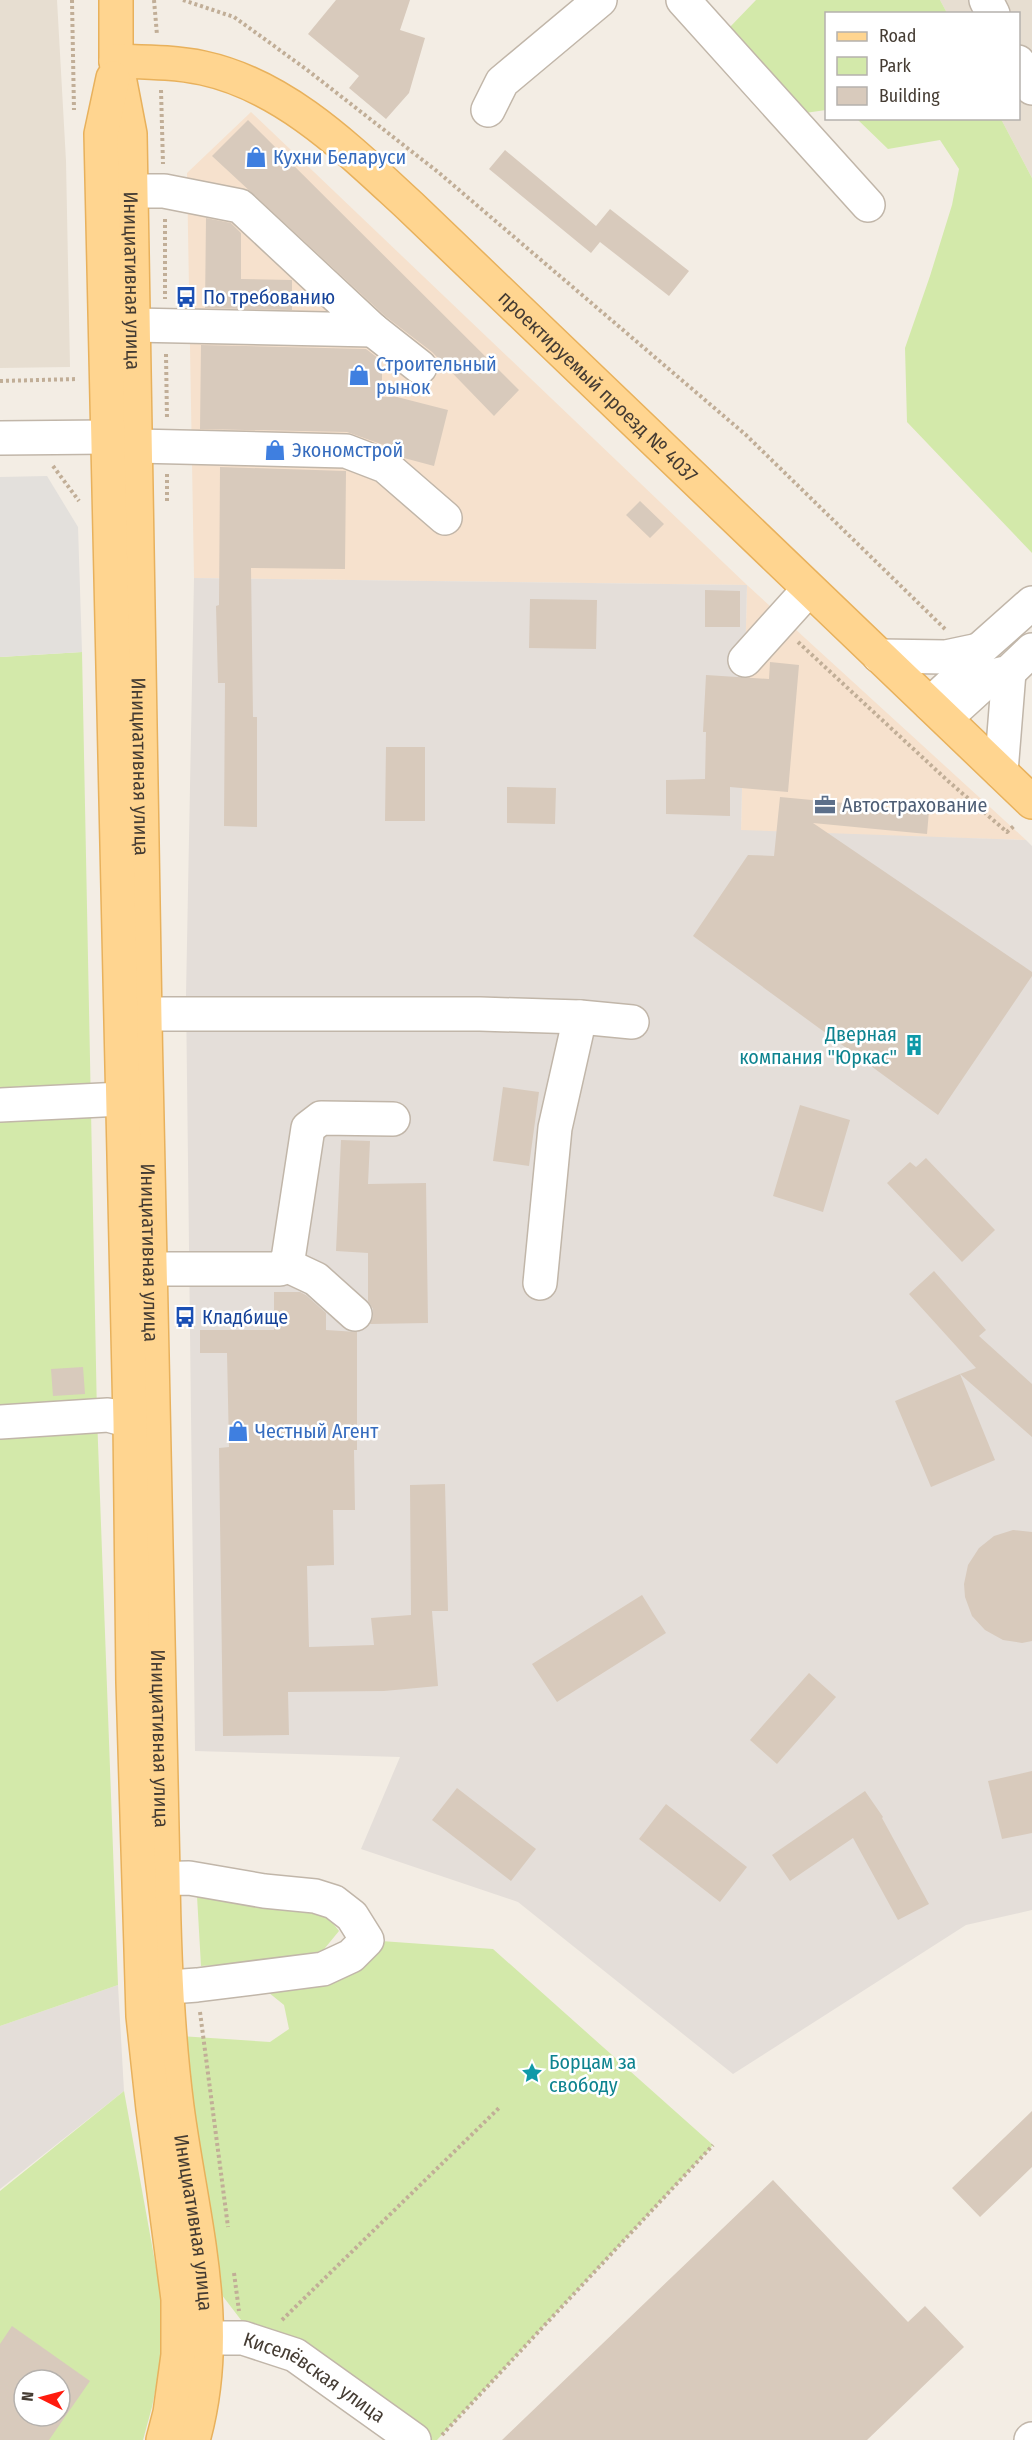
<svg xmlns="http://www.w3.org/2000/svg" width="1032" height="2440" font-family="'Fira Sans Condensed',sans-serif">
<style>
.residential{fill:#e7ded1}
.commercial{fill:#f6e1cd}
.industrial{fill:#e4ded9}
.green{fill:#d3e9aa;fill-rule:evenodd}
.parking{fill:#e3e0dc}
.building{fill:#d8cabc;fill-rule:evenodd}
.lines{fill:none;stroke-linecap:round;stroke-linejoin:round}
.minor-casing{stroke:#c1b6a9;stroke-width:36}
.major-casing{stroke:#e8b15c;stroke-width:36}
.path{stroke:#c1ae97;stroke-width:4;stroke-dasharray:3 3;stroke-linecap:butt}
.minor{stroke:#fff;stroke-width:33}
.major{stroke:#ffd590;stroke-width:33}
.labels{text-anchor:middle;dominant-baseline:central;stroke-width:5;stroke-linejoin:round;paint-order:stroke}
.shop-label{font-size:20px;fill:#366cbe;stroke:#fff;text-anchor:start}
.street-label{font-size:20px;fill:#453c33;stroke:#fff}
.transit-label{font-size:20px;fill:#164399;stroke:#fff;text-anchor:start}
.service-label{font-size:20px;fill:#4e5e75;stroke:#fff;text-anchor:start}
.culture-label{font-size:20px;fill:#0d838f;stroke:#fff;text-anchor:end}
</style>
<rect width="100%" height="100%" fill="#f3ede4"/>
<!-- residential -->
<path class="residential" d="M0,0H57L66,161L70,367L0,368Z
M940,0H1032V178L1001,119L1018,118V14L947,13Z"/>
<!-- commercial -->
<path class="commercial" d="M251,112L747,585L1026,840L741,831L747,585L194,578L187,173Z"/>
<!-- industrial -->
<path class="industrial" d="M194,578L747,585L741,830L1026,840L1032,846V1910L966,1925L733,2074L518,1902L361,1849L400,1757L195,1751L186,995Z
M118,1985L124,2091L0,2189V2026Z"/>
<!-- green -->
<path class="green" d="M756,0H940L947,13L826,14V110L798,114L730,27Z
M857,119H1001L1032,178V553L907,422L905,348L930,276L952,205L959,169L940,140L888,149Z
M82,652L97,1416L118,1985L0,2026V657Z
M197,1896L321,1908L339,1931L316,1959L201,1966Z
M367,1940L493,1949L713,2145L437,2440H414L258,2342L215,2286L180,2036L270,2042L289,2029L284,2005L263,1988Z
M124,2091L163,2306L161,2361L152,2407L143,2440H0V2191ZM24,2380H60V2416H24Z"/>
<!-- parking -->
<path class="parking" d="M47,476L78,527L82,652L0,657V477Z"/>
<!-- building -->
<path class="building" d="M336,0H410L400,30L425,38L409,93L386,119L349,88L359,76L308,34Z
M248,120L519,390L494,416L432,352L385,316L212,156Z
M505,150L596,226L610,209L689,271L669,296L600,242L591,253L489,169Z
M206,218L231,223L241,233V279L292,280V310L205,308Z
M201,345L366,349L382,361V397H397L448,410L434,466L404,458L392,448L347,432L200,429Z
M220,467L346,471L345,569L251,568L253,717H257V827L224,826L225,683H218L216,606L219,605Z
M640,501L664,524L650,538L626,515Z
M705,590L740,591V627H705Z
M530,599L597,600L596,649L529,648Z
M770,662L799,665L788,792L730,787V816L666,814V780L705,779L706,732H703L706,675L769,679Z
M386,747H425V821H385Z
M507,787L556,788L555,824L507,823Z
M780,797L929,811L927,834L813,823L1032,972V976L938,1115L693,936L748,855L774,856Z
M503,1087L539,1092L529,1166L493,1161Z
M800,1105L850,1120L823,1212L773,1196Z
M341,1140L370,1141L368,1184L426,1183L428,1323L370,1324L373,1317V1309L368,1301V1253L336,1251Z
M926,1158L995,1230L962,1262L887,1183L910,1162L916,1167Z
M934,1271L986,1330L979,1336L1032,1384V1437L960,1374L976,1368L909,1294Z
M274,1292H300L306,1295L326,1313V1330L357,1332V1450H354L355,1510H333L334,1565L307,1566L309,1647L374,1645L371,1618L411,1615L410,1485L445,1484L448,1611H432L438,1686L384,1691L288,1692L289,1735L223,1736L219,1448L229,1447L227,1353H200V1330H274Z
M83,1367L85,1394L53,1396L51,1369Z
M960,1374L995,1460L931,1487L895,1401Z
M1013,1530L1032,1532V1641L1022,1643L1003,1640L985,1630L972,1616L965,1597L964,1584L968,1565L979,1548L994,1536Z
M642,1595L666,1633L557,1702L532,1664Z
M809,1673L836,1697L777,1764L750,1740Z
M1032,1771V1833L1002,1839L988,1781Z
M457,1788L536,1849L511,1881L432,1820Z
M865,1791L883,1817L882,1818L929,1904L898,1920L853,1838L790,1881L772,1855Z
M666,1804L747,1867L720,1902L639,1839Z
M1032,2111V2167L980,2217L952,2188Z
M773,2180L908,2322L925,2306L964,2347L867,2440H502Z
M12,2326L90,2381L49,2440H0V2344ZM24,2380H60V2416H24Z"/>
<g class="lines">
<defs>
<g id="minor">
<path d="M683,0L868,205"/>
<path d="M986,0L993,14"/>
<path d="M1018,62L1032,88"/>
<path d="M488,110L502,82L600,0"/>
<path d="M131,191H164L240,206L373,330L133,325"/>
<path d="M373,330L420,367"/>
<path d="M0,438L108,437"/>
<path d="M136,446L346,451L385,466L445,518"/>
<path d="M879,656L946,657L979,650"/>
<path d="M745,660L809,589"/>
<path d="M930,704L970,667L979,650L1032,603"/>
<path d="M959,706L992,676L1009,672L1032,650"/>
<path d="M1001,772L1009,672"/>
<path d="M146,1014H480L580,1017L632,1022"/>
<path d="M0,1105L122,1099"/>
<path d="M284,1264L316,1279L355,1314"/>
<path d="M151,1269H280L288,1259L308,1128L321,1118L393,1119"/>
<path d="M540,1283L555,1128L580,1017"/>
<path d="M0,1422L108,1415L130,1421"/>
<path d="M140,1879L189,1878L264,1891L315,1896L334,1902L352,1916L367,1940L351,1956L323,1969L197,1985L143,1989"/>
<path id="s1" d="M207,2338H243L295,2355L414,2440"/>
<path d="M1031,2440L1032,2439"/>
</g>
<g id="major">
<path id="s2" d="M116,0V61L130,134C138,714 150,1295 163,1875C164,1952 167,2030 177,2107C192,2220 225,2326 193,2440"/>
<path id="s3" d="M116,61C145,62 175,62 203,68C286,86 350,151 410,206L1032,802"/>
<path d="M113,78L101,134L130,1421L133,1682L143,2016L153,2109L178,2299V2355L170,2413L163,2440"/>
</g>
</defs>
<!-- minor casing -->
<use href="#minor" class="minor-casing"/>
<!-- major casing -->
<use href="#major" class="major-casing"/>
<!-- path -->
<path class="path" d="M72,0L74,110
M154,0L157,35
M183,0L234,17L306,69L438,172L746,435L945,629
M161,90L163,164
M165,219V299
M166,354L167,419
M0,381L78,379
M53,466L79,501
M167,474V503
M798,642L948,781L1007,832L1015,825
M200,2012L228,2227
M234,2273L239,2311
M282,2320L500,2107
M442,2435L713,2145"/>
<!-- minor -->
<use href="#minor" class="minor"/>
<!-- major -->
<use href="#major" class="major"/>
</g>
<!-- icons -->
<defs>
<symbol id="shop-bare" viewBox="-9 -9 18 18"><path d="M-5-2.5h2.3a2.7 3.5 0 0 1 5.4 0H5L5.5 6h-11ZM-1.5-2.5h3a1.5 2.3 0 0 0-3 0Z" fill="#3f7fe0" stroke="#fff" stroke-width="2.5" paint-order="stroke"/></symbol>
<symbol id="bus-bare" viewBox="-9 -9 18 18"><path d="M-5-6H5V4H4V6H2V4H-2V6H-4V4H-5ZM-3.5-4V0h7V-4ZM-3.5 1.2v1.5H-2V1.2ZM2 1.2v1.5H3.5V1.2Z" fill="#1a4fb4" stroke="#fff" stroke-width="2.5" paint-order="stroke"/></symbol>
<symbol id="office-bare" viewBox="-9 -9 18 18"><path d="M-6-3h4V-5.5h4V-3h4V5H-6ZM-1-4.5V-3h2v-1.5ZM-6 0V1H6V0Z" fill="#5c6f8a" stroke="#fff" stroke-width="2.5" paint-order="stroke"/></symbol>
<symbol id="building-bare" viewBox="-9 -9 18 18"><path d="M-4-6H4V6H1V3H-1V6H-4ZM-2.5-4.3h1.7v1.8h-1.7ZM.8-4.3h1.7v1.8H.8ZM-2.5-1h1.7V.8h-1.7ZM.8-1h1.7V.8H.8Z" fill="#0f9aa8" stroke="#fff" stroke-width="2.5" paint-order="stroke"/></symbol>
<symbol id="sight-bare" viewBox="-9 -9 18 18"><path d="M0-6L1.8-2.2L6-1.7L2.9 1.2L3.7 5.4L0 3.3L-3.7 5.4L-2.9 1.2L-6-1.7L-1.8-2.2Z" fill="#0f9aa8" stroke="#fff" stroke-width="2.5" paint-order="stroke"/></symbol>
</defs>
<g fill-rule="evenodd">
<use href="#shop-bare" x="241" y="142" width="30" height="30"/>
<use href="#bus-bare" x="171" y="282" width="30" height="30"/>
<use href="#shop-bare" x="344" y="360" width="30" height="30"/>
<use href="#shop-bare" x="260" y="435" width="30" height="30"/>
<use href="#office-bare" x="810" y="790" width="30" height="30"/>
<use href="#building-bare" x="899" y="1030" width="30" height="30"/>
<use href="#bus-bare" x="170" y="1302" width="30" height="30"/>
<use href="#shop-bare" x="223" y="1416" width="30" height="30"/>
<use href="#sight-bare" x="517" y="2058" width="30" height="30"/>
</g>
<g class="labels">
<!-- shop labels -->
<g class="shop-label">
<text x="273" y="157">Кухни Беларуси</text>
<text x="376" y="364">Строительный<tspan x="376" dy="23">рынок</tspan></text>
<text x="292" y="450">Экономстрой</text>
<text x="255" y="1431">Честный Агент</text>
</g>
<!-- street labels -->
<g class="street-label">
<text stroke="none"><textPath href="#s2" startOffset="282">Инициативная улица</textPath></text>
<text stroke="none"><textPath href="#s3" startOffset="600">проектируемый проезд № 4037</textPath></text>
<text stroke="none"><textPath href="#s2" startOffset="768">Инициативная улица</textPath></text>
<text stroke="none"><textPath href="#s2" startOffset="1254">Инициативная улица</textPath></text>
<text stroke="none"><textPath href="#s2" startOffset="1740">Инициативная улица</textPath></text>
<text stroke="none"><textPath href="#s2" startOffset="2226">Инициативная улица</textPath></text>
<text stroke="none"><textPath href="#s1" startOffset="118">Киселёвская улица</textPath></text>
</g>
<!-- transit labels -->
<g class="transit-label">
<text x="203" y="297">По требованию</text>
<text x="202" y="1317">Кладбище</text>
</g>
<!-- service labels -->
<g class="service-label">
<text x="842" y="805">Автострахование</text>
</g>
<!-- culture labels -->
<g class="culture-label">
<text x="897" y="1034">Дверная<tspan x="897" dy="23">компания "Юркас"</tspan></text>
<text x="549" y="2062" text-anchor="start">Борцам за<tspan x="549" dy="23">свободу</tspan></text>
</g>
</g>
<!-- legend -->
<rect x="825" y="12" width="195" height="108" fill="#ffffff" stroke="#b5b1ad" stroke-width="1.5"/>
<rect x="837" y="32" width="30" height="9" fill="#ffd590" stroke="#b5b1ad" stroke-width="1.5"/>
<text x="879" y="42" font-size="18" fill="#453c33">Road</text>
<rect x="837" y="57" width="30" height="18" fill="#d3e9aa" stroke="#b5b1ad" stroke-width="1.5"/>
<text x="879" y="72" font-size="18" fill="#453c33">Park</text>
<rect x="837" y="87" width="30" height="18" fill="#d8cabc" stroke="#b5b1ad" stroke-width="1.5"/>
<text x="879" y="102" font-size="18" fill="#453c33">Building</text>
<!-- north arrow -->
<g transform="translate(42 2398) rotate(276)"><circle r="28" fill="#ffffff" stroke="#b5b1ad" stroke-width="1.5"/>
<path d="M0-4.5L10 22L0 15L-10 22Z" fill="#ff1b0e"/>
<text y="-9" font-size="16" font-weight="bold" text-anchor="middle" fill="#453c33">N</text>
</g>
</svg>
